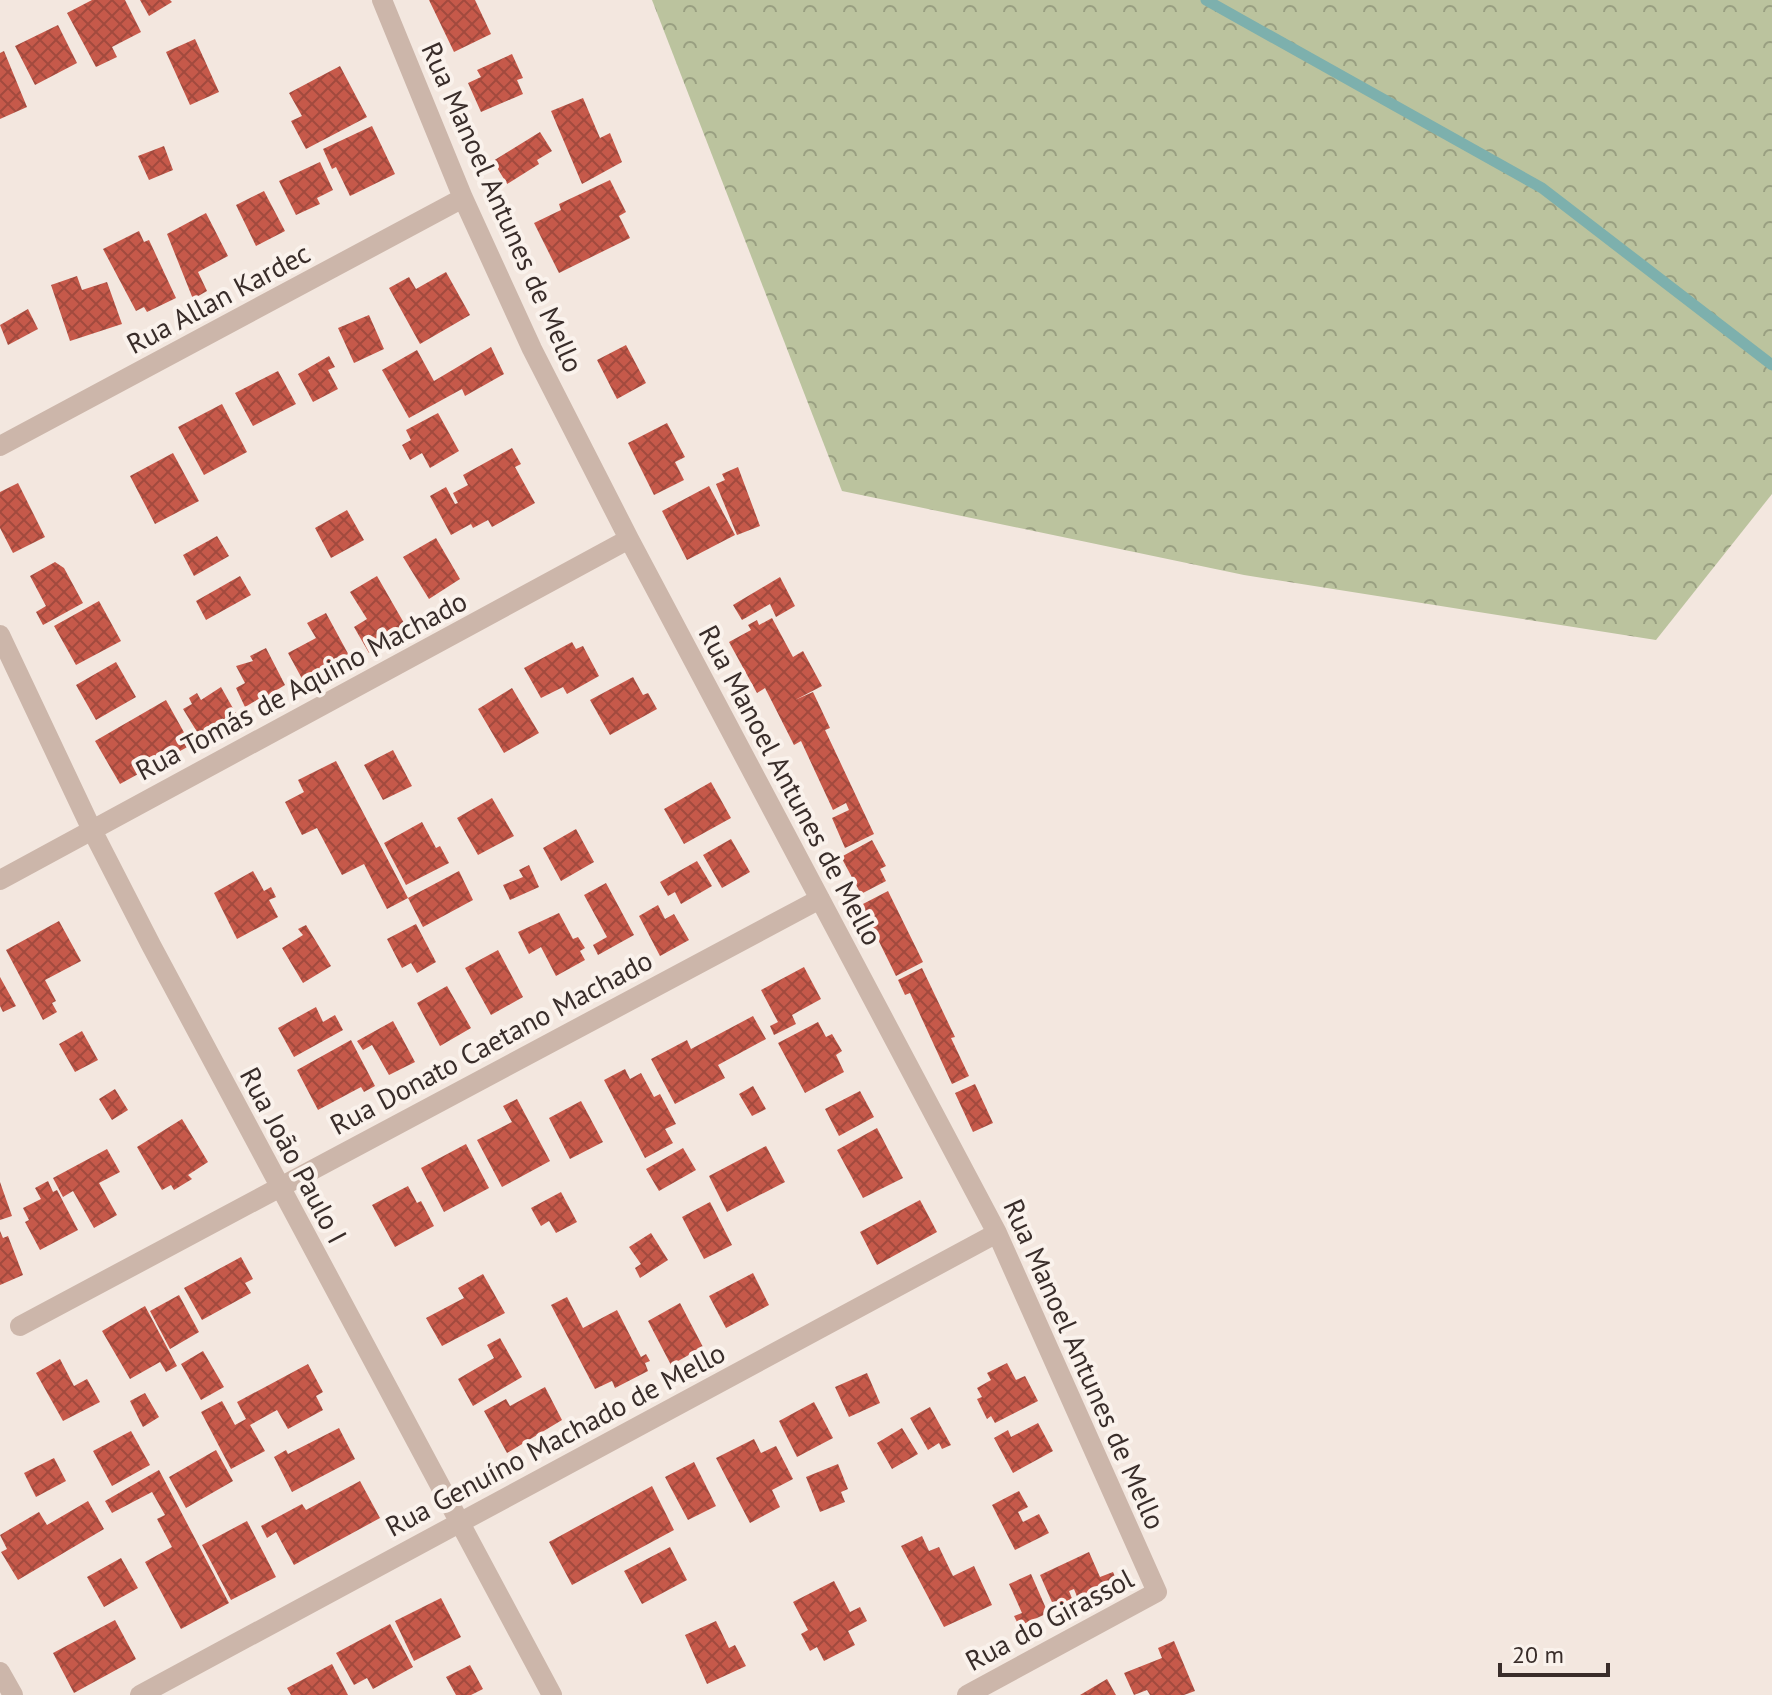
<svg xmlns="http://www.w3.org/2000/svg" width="1772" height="1695" font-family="'PT Sans',sans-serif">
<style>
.forest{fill:url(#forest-crowns)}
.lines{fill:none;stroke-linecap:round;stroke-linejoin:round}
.stream{stroke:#7db0ad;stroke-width:11}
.building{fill:url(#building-cross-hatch)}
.minor{stroke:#ccb6aa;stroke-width:20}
.labels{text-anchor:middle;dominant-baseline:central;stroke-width:8;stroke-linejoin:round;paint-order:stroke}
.street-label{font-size:28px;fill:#392d2a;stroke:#faf2ec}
</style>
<defs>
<pattern id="forest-crowns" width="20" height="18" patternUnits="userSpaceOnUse" patternTransform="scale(2)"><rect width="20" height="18" fill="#bbc39e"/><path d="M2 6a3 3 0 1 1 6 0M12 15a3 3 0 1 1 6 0" fill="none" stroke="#999f81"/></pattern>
<pattern id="building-cross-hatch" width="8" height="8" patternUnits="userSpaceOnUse" patternTransform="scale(2)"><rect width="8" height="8" fill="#c6594a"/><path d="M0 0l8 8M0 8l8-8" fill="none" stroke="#a24a3e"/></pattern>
</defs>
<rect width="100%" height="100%" fill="#f3e7df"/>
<!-- forest -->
<path class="forest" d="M652,0H1772V494L1656,640L1244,575L842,491Z"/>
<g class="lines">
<!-- stream -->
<path class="stream" d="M1206,0L1542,188L1772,365"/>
</g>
<!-- building -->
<path class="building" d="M92,0H125L141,32L112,47L117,57L96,67L67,13Z
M140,0H170L172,2L149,16Z
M429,0H475L491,34L454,52Z
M58,25L77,63L35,85L15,46Z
M195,39L219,92L190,105L166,52Z
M4,51L27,107L0,119V53Z
M512,54L523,78L517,80L523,94L481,112L468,83L481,77L477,70Z
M340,66L367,117L306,149L291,121L302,116L289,93Z
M583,98L600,138L610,133L622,162L582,184L551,111Z
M372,126L395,174L350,196L336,167L332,169L323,149Z
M540,132L552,151L537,160L539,164L507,184L493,161Z
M164,146L173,170L149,180L138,156Z
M320,162L333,190L317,198L320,204L296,215L279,181Z
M610,180L626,212L619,216L630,238L559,273L534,223L561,210L559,204Z
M264,191L285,231L256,246L236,205Z
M206,213L228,256L198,272L207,291L193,299L167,234Z
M139,231L144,242L149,240L176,298L147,312L144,307L136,311L103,249Z
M446,272L470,315L420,344L389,288L409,277L416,289Z
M77,276L82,290L107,282L122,324L70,341L51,285Z
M28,309L38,329L8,345L0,325Z
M369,315L384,349L354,363L338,328Z
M626,345L646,383L617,399L597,360Z
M491,347L504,374L465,396L462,389L409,418L382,370L417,350L434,381Z
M329,356L335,367L328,370L338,389L313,402L298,374Z
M278,371L296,404L253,426L235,393Z
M222,404L247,452L204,475L178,427Z
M438,413L459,451L430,468L422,453L410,460L402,445L411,440L406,430Z
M667,423L685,457L675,462L684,480L654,495L628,443Z
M512,448L521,464L515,467L535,503L492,527L488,520L473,528L471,524L451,535L430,496L446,487L455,504L458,503L453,493L468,485L463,475Z
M173,453L199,501L155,524L130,476Z
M738,467L760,526L737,535L716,484L725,480L722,474Z
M18,483L45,537L13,553L0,528V492Z
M709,486L735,535L687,560L662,511Z
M347,510L364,540L331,558L315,528Z
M217,536L229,556L194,576L183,555Z
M436,538L460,579L429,599L403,557Z
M55,562L64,568L83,603L43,625L36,612L46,606L30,576Z
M240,576L251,595L206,620L196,601Z
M377,576L408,630L369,653L354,627L367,619L350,592Z
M780,577L795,606L776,617L770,604L742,620L733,605Z
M99,601L121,641L76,665L54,626Z
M326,613L352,661L306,686L288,653L316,638L307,623Z
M772,618L793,657L803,651L822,686L795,700L813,692L830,728L825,730L874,834L845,848L832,818L849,810L846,803L833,810L801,741L794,745L765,688L757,693L729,642L751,630L748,625L757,620L759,625Z
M572,642L576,649L583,646L599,676L567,694L563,687L541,698L524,668Z
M266,648L285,685L272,693L274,697L260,705L257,700L245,707L236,688L245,683L236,666L253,661L250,656Z
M116,662L136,697L96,720L76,685Z
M633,677L643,695L648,693L657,709L610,735L590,700Z
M221,687L239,719L202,740L183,709L192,704L189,698L197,693L201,700Z
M512,688L539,733L504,753L478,709Z
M166,700L191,745L120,784L95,741Z
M393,750L412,786L383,800L364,765Z
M336,761L408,898L387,909L364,864L342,875L317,828L302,835L285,802L304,792L298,780Z
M711,782L731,818L684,844L664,809Z
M492,798L514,836L478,855L457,818Z
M422,822L436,848L440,846L449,863L406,885L384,843Z
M576,829L594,862L561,881L543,848Z
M731,839L750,872L722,888L703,855Z
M872,840L886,866L880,869L886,881L861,894L841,857Z
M697,861L712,886L681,904L675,892L668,896L660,882Z
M529,865L539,887L510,900L503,885L523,877L519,870Z
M253,871L264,891L271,887L276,897L269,900L278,917L237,939L214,893Z
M459,871L473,900L423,927L408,898Z
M606,883L634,935L598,955L593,945L607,937L584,895Z
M888,891L923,962L896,976L861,905Z
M658,905L665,919L674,914L689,940L660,956L639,916Z
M559,913L573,939L578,937L585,948L580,951L585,960L556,976L541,947L529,954L518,932Z
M59,921L81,961L45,980L56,1001L52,1003L57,1012L43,1020L6,950Z
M416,924L436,962L417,973L411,963L402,968L387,939Z
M306,925L331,966L303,983L282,948L303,935L298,929Z
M498,950L523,997L491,1015L465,968Z
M804,967L821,999L792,1015L796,1024L774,1035L770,1026L778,1022L761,990Z
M922,968L955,1037L951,1038L969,1076L952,1084L910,993L905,995L898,980Z
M0,977L16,1006L3,1012L0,1006Z
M447,986L471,1028L440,1046L417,1003Z
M316,1007L323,1022L335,1015L343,1030L294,1057L278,1028Z
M753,1016L766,1039L718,1065L725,1078L675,1104L651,1059L687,1040L691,1049Z
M393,1021L415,1062L389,1075L372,1045L363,1050L357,1041Z
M818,1022L826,1037L832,1034L842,1051L836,1055L844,1072L805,1093L778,1043Z
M82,1031L98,1060L75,1072L59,1044Z
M351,1040L375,1086L364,1092L361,1087L318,1110L297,1070Z
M625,1069L630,1079L641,1073L654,1097L660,1094L676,1124L665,1129L673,1143L645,1158L604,1080Z
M975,1084L993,1123L973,1132L955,1093Z
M753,1086L766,1109L752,1116L739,1094Z
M115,1089L128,1110L112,1120L99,1099Z
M860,1091L874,1117L839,1136L825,1109Z
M517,1099L550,1161L502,1187L477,1140L512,1122L503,1106Z
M581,1101L603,1142L570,1159L549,1118Z
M182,1119L208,1162L188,1175L192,1179L174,1190L171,1185L162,1190L137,1147Z
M877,1128L903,1178L863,1198L837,1150Z
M466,1144L489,1188L444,1212L421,1168Z
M766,1146L785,1182L727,1212L709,1176Z
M683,1148L696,1170L659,1191L646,1169Z
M107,1149L120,1172L99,1183L117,1215L94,1228L73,1191L63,1197L53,1178Z
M48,1181L53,1192L57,1190L78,1230L40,1250L25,1222L29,1220L23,1208L41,1199L35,1188Z
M0,1182L12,1216L0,1220Z
M408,1186L417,1203L421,1201L434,1226L395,1247L372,1205Z
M561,1192L577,1222L556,1233L549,1221L541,1226L531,1208Z
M920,1200L937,1232L877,1265L860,1232Z
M710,1202L732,1245L704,1259L682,1217Z
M0,1231L3,1238L8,1236L23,1275L0,1285Z
M651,1233L668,1260L640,1278L635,1268L641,1264L629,1247Z
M241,1257L253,1279L245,1283L251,1293L202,1320L184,1288Z
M753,1273L769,1305L726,1328L709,1296Z
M483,1274L505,1313L442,1346L426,1318L464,1298L458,1288Z
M179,1295L199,1332L170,1349L150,1311Z
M567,1297L583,1328L617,1310L641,1357L646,1354L650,1361L645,1363L648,1371L615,1388L612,1381L595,1389L551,1305Z
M680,1303L703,1347L671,1365L648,1321Z
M145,1306L177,1366L166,1372L160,1362L130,1379L102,1331Z
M500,1338L522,1377L473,1406L458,1379L494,1358L487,1345Z
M203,1351L224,1387L201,1400L181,1364Z
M60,1359L74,1386L87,1379L100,1402L63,1421L36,1373Z
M1007,1363L1016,1380L1025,1376L1038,1401L995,1423L991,1416L987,1419L977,1399L982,1397L977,1388L991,1380L987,1373Z
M308,1364L323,1392L316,1396L323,1410L288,1429L277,1410L250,1425L265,1451L231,1469L201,1412L222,1401L235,1425L246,1419L237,1402Z
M867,1373L880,1403L849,1417L835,1387Z
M545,1387L562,1420L507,1453L484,1411L506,1399L510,1406Z
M145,1393L159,1417L143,1427L130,1401Z
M814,1402L833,1438L797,1457L779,1421Z
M930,1407L951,1445L942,1449L939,1443L928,1450L910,1418Z
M1038,1423L1053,1451L1013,1473L994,1438L1008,1430L1011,1437Z
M339,1428L355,1459L292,1492L274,1457L286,1450L288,1454Z
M902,1428L918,1454L892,1469L877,1443Z
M131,1431L150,1465L112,1486L93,1451Z
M754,1439L761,1453L776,1446L793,1479L772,1490L780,1507L750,1523L716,1458Z
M216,1450L233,1481L186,1508L169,1477Z
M54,1458L66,1481L36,1497L24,1473Z
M694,1462L716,1506L688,1520L665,1477Z
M838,1464L848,1489L841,1492L845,1502L820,1512L806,1477Z
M159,1470L229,1603L181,1629L145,1562L172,1547L157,1519L165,1515L152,1492L112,1513L105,1501Z
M360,1481L380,1518L294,1565L276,1532L267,1538L261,1526L302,1504L306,1510Z
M652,1486L674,1530L572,1585L549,1542Z
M1019,1491L1028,1507L1018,1512L1023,1522L1039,1514L1049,1533L1015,1550L992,1505Z
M88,1501L104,1529L18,1580L1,1552L7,1549L0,1535L39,1512L47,1525Z
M247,1521L276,1577L231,1600L202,1545Z
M922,1536L929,1551L939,1547L953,1576L974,1566L992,1605L944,1627L901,1546Z
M670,1547L687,1580L642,1604L624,1571Z
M1089,1552L1100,1577L1113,1572L1119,1586L1080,1604L1074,1589L1069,1591L1073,1601L1055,1609L1040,1575Z
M121,1558L138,1588L104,1607L87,1577Z
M1031,1574L1048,1613L1019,1626L1014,1616L1022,1613L1009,1584Z
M834,1581L850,1612L860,1607L867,1621L848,1631L855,1645L824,1661L817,1647L810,1651L801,1634L808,1630L793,1602Z
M441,1598L461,1637L414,1661L395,1621Z
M115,1620L136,1659L74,1693L53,1653Z
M716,1621L729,1648L735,1645L746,1666L707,1684L685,1635Z
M390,1624L413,1667L373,1689L367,1678L354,1685L336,1653Z
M1174,1641L1195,1691L1184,1695H1150L1147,1690L1134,1695L1124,1673L1162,1658L1158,1648Z
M332,1664L348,1695H291L287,1688Z
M470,1665L483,1689L471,1695H456L446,1677Z
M1107,1679L1116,1695H1080Z"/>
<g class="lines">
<!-- minor -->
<path class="minor" d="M382,0L463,198L532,349L629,539L997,1233L1157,1592L967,1695
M0,446L463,198
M0,635L92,830L151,945L552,1695
M0,880L629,539
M20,1326L820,899
M0,1672L13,1695
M140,1695L997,1233"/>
</g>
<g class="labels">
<!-- street labels -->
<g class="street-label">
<text transform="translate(503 207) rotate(66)">Rua Manoel Antunes de Mello</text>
<text transform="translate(218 298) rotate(-28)">Rua Allan Kardec</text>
<text transform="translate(301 685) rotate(-28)">Rua Tomás de Aquino Machado</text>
<text transform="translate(791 785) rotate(62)">Rua Manoel Antunes de Mello</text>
<text transform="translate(491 1042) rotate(-28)">Rua Donato Caetano Machado</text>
<text transform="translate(294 1155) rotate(62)">Rua João Paulo I</text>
<text transform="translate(1085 1364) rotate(66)">Rua Manoel Antunes de Mello</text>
<text transform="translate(555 1439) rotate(-28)">Rua Genuíno Machado de Mello</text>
<text transform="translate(1049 1619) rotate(-28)">Rua do Girassol</text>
</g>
</g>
<!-- scale -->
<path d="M1500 1663v12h108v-12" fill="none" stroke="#392d2a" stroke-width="4"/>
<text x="1512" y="1663" font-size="24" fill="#392d2a" stroke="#faf2ec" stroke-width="6" paint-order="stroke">20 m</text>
</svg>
